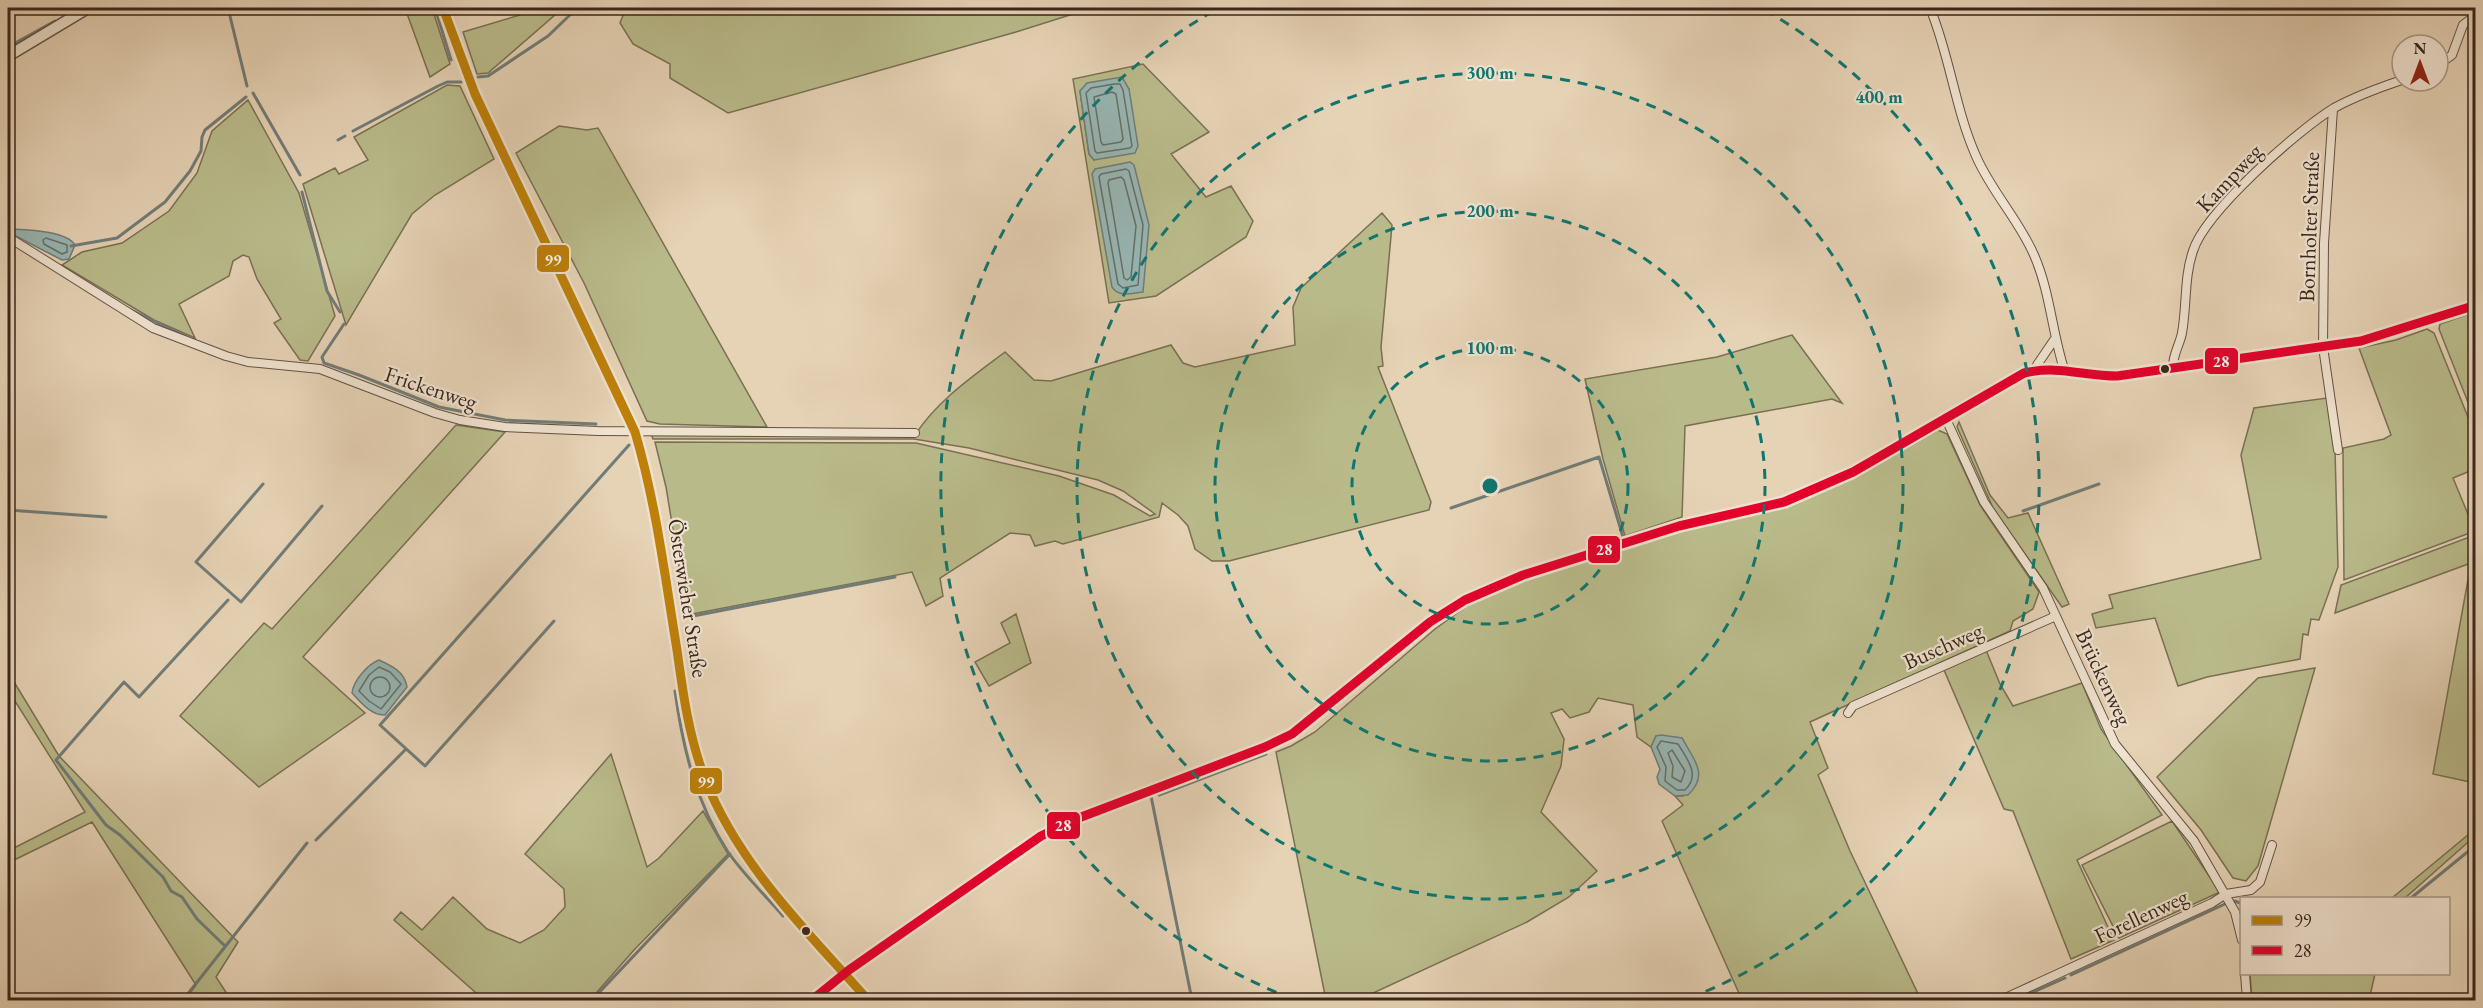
<svg xmlns="http://www.w3.org/2000/svg" width="2483" height="1008" font-family="'EB Garamond',serif">
<style>
.green{fill:#b9ba8a;stroke:#797054;stroke-width:1.5;fill-rule:evenodd}
.water{fill:#97b6b4;stroke:#717c78;stroke-width:1.5}
.lines{fill:none;stroke-linecap:round;stroke-linejoin:round}
.shore{stroke:#686e68;stroke-width:1.5}
.stream{stroke:#717c78;stroke-width:3}
.minor-casing{stroke:#645143;stroke-width:10}
.tertiary-casing{stroke:#645143;stroke-width:13}
.minor{stroke:#efe2cf;stroke-width:8}
.tertiary{stroke:#efe2cf;stroke-width:10}
.bus-1-casing{stroke:#efe2cf;stroke-width:14}
.bus-2-casing{stroke:#efe2cf;stroke-width:14}
.bus-1{stroke:#be8009;stroke-width:9}
.bus-2{stroke:#e4002b;stroke-width:9}
.ring{fill:none;stroke:#0f766e;stroke-width:3;stroke-dasharray:10 8}
.bus-dot{fill:#39261d;stroke:#efe2cf;stroke-width:2}
.labels{text-anchor:middle;dominant-baseline:central;stroke-width:4.5;stroke-linejoin:round;paint-order:stroke}
.street-label{font-size:22px;fill:#39261d;stroke:#efe2cf}
.centre{fill:#0f766e;stroke:#efe2cf;stroke-width:3}
.ring-label{font-size:18px;text-anchor:middle;font-weight:bold;fill:#0f766e;stroke:#efe2cf;stroke-width:4.5;stroke-linejoin:round;paint-order:stroke}
.line-badge{stroke:#efe2cf;stroke-width:2}
.badge-label{font-size:16px;text-anchor:middle;font-weight:bold;fill:#fff}
</style>
<rect width="100%" height="100%" fill="#e6d2b5"/>
<filter id="stains"><feTurbulence type="fractalNoise" baseFrequency=".00333" numOctaves="4"/><feColorMatrix values="0 0 0 0 .2 0 0 0 0 .09 0 0 0 0 .02 0 0 0 .5 -.17"/></filter>
<radialGradient id="worn" r=".72"><stop offset=".6" stop-color="#630" stop-opacity="0"/><stop offset="1" stop-color="#630" stop-opacity=".3"/></radialGradient>
<!-- green -->
<path class="green" d="M405,8H432L450,64L430,77Z
M519,8H563L488,73L477,74L463,32L520,15Z
M626,8H1092L1016,32L728,113L670,78V64L633,44L620,23Z
M1143,64L1209,132L1171,154L1206,197L1231,186L1253,221L1246,237L1156,296L1109,303L1073,79ZM1129,89V95L1094,160L1089,154L1080,91Z
M447,85L460,86L494,159L435,195L412,214L346,325L303,184L335,168L339,174L368,160L354,137Z
M248,100L299,193L335,316L308,361L300,360L274,323L281,319L257,279L249,257L243,255L233,261L229,276L179,304L195,338L154,320L62,265L82,252L122,243L169,211L197,173L212,131Z
M559,126L587,130L598,128L767,427L660,424L647,421L584,283L516,153Z
M1382,213L1392,225L1381,347L1383,366L1378,367L1431,502L1429,510L1229,561H1212L1195,549L1188,526L1178,515L1162,503L1159,517L1063,544L1055,541L1035,546L1030,535L1010,533L940,578L943,596L926,606L912,572L687,615L666,487L655,442L916,443L1059,476L1114,495L1150,516L1155,514L1123,491L1098,480L969,448L914,439H653L651,434L915,435C938,400 972,377 1005,352L1034,380L1051,381L1171,345L1183,363L1195,367L1295,345L1293,307L1301,288Z
M2475,312H2476L2475,420L2439,329L2440,324Z
M2427,329L2434,333L2474,432L2475,469L2453,478L2475,531L2344,580L2343,448L2384,439L2391,435L2359,348L2396,340Z
M1792,335L1842,403L1832,399L1685,426L1682,517L1625,536L1603,459L1585,379L1717,357Z
M2327,398L2335,449L2338,567L2319,620L2311,619L2308,635L2303,634L2300,659L2207,677L2178,686L2155,618L2096,628L2092,614L2113,608L2109,595L2261,559L2241,455L2254,408Z
M1959,422L1990,495L2008,518L2028,513L2069,604L2062,607L1993,508L1957,427Z
M456,425L505,432L303,657L365,713L259,787L180,716L264,623L272,629Z
M1938,430L1947,434L1980,505L2039,592L2033,609L2013,621L2010,631L1810,722L1828,768L1818,775L1850,851L1921,1000H1742L1662,821L1683,805L1675,796H1683L1688,749L1682,738L1656,736L1651,747L1637,737L1633,705L1598,698L1589,712L1570,718L1562,709L1551,713L1564,739L1561,766L1541,812L1597,871L1569,897L1527,922L1358,1000H1326L1276,752L1291,746L1315,732L1435,629L1467,606L1503,587L1679,531L1785,507L1856,477Z
M2475,535H2476L2475,789L2470,782L2433,774L2471,563L2335,613L2341,585Z
M1016,614L1031,663L989,686L975,662L1010,643L1001,623Z
M1986,650L2000,684L2013,706L2082,683L2101,729L2162,815L2077,860L2114,940L2071,959L2013,811L2004,809L1944,670Z
M2315,668L2258,866L2246,881L2233,878L2201,830L2157,777L2258,678Z
M8,672L59,756L238,942L216,977L231,1000H185L196,985L92,822L8,863V851L85,812L8,690Z
M611,754L647,867L659,858L703,811L728,854L634,950L590,1000H484L394,920L401,912L422,930L453,897L487,929L520,943L544,930L565,907L564,889L525,854Z
M2172,821L2220,892L2119,938L2082,865Z
M2475,829V836L2405,898H2392Z
M2250,974H2375L2369,1000L2460,996L2475,1000H2252Z"/>
<!-- water -->
<path class="water" d="M1122,77L1129,89L1138,146L1135,153L1094,160L1089,154L1080,91L1087,83Z
M1130,162L1134,165L1149,225L1143,292C1132,293 1119,298 1112,287L1092,174L1095,169Z
M8,229C24,230 66,230 75,245L69,259L62,260L8,232Z
M379,660C392,666 405,672 407,687L385,715C372,716 360,702 352,693C353,681 368,664 379,660Z
M1661,735L1682,738C1693,759 1710,774 1688,795L1675,796L1659,784L1657,777L1660,769L1651,747L1656,736Z"/>
<g class="lines">
<!-- shore -->
<path class="shore" d="M1114,84H1120L1123,90L1132,146L1130,148L1097,153L1095,151L1086,93L1091,88Z
M1112,92L1116,94L1123,139L1121,142L1103,145L1101,142L1094,97Z
M1126,169L1129,171L1143,225L1138,285L1123,288L1118,284L1099,177L1101,174Z
M1121,177L1124,180L1136,226L1131,277L1127,280L1124,278L1108,183L1109,180Z
M46,238L67,245V252L62,254L44,244L43,240Z
M379,667L390,672L401,684L381,709L369,701L359,691L369,675Z
M370 687a10 10 0 1 1 20 0a10 10 0 1 1-20 0Z
M1661,741L1678,744C1687,759 1701,775 1685,790H1677L1665,781L1666,767L1657,747Z
M1672,750L1685,771L1681,782L1672,777L1673,766L1668,753Z"/>
<!-- stream -->
<path class="stream" d="M228,8L247,86
M435,8L451,60
M8,47L55,21
M478,77L488,76L548,36L573,12L581,8
M253,93L300,175
M353,131L438,86L447,82H461
M338,140L345,136
M302,192L327,291L340,312
M71,246L117,238L165,202L190,171L201,151L202,137L205,130L246,97
M131,310L187,337
M344,324L322,357L324,363L359,375L439,407L505,420L596,424
M263,484L196,562L241,602L322,506
M1451,508L1599,457L1623,537
M8,510L106,517
M2023,511L2099,484
M688,617L895,577
M554,621L425,766L380,725L629,445
M675,691C683,749 696,803 728,852C744,875 765,895 783,916
M1159,795L1266,754
M1151,796L1192,1000
M316,840L406,749
M2411,898L2476,845
M2235,901L2242,904
M225,946L197,919L182,897L171,891L163,877L120,835L106,825L56,760L124,682L139,697L228,600
M2071,975L2225,904
M183,1000L307,843
M592,1000L730,854
M2015,1000L2065,978"/>
<defs>
<path id="minor" d="M1930,8C1950,56 1955,109 1976,156C1991,191 2019,220 2034,255C2050,291 2052,332 2064,369
M2438,65L2452,55L2463,25L2476,15
M2333,109L2324,243L2323,347L2338,450
M8,237L153,328L226,356L248,362L320,369L435,413L460,420L505,427L598,431L915,433
M2173,368C2172,356 2180,344 2182,333C2187,305 2184,277 2193,251C2205,212 2298,130 2334,108C2356,96 2378,88 2402,80
M2036,370L2037,365L2054,340
M1946,419L1984,502L2043,588L2115,744L2194,841L2235,912L2242,940
M1848,713L1853,706L2056,616
M2245,974L2247,1000
M812,1000L849,970L1041,836L1076,819L1265,747L1292,734L1430,622L1465,600L1523,575L1679,526L1784,502L1853,472L2024,373C2059,365 2083,376 2117,376L2361,341L2476,305
M2001,1000L2212,903L2226,894L2251,890L2260,882L2272,845"/>
<path id="tertiary" d="M443,8L475,94L635,432C656,503 665,577 677,650C683,694 689,737 705,779C739,866 808,932 868,1000
M8,56L88,8"/>
</defs>
<!-- minor casing -->
<use href="#minor" class="minor-casing"/>
<!-- tertiary casing -->
<use href="#tertiary" class="tertiary-casing"/>
<!-- minor -->
<use href="#minor" class="minor"/>
<!-- tertiary -->
<use href="#tertiary" class="tertiary"/>
<defs>
<path id="bus-1" d="M443,8L475,94L635,432C656,503 665,577 677,650C683,694 689,737 705,779C739,866 808,932 868,1000"/>
<path id="bus-2" d="M812,1000L849,970L1041,836L1076,819L1265,747L1292,734L1430,622L1465,600L1523,575L1679,526L1784,502L1853,472L2024,373C2059,365 2083,376 2117,376L2361,341L2476,305"/>
</defs>
<!-- bus-1 casing -->
<use href="#bus-1" class="bus-1-casing"/>
<!-- bus-2 casing -->
<use href="#bus-2" class="bus-2-casing"/>
<!-- bus-1 -->
<use href="#bus-1" class="bus-1"/>
<!-- bus-2 -->
<use href="#bus-2" class="bus-2"/>
</g>
<!-- distance rings -->
<g class="ring">
<circle cx="1490" cy="486" r="138"/>
<circle cx="1490" cy="486" r="275"/>
<circle cx="1490" cy="486" r="413"/>
<path d="M1293 999A550 550 0 0 1 1215 10M1765 10A550 550 0 0 1 1687 999"/>
</g>
<!-- markers -->
<g class="bus-dot">
<circle cx="2165" cy="369" r="5"/>
<circle cx="806" cy="931" r="5"/>
</g>
<g class="labels">
<!-- street labels -->
<g class="street-label">
<text transform="translate(2229 178) rotate(-47)">Kampweg</text>
<text transform="translate(2309 227) rotate(-88)">Bornholter Straße</text>
<text transform="translate(431 388) rotate(18)">Frickenweg</text>
<text transform="translate(688 598) rotate(81)">Österwieher Straße</text>
<text transform="translate(1943 646) rotate(-24)">Buschweg</text>
<text transform="translate(2104 677) rotate(65)">Brückenweg</text>
<text transform="translate(2141 916) rotate(-25)">Forellenweg</text>
</g>
</g>
<circle cx="1490" cy="486" r="9" class="centre"/>
<g class="ring-label">
<text x="1490" y="79">300 m</text>
<text x="1879" y="103">400 m</text>
<text x="1490" y="217">200 m</text>
<text x="1490" y="354">100 m</text>
</g>
<g class="line-badge">
<rect x="536" y="244" width="34" height="29" rx="6" fill="#be8009"/>
<rect x="2204" y="347" width="35" height="28" rx="6" fill="#e4002b"/>
<rect x="1587" y="535" width="34" height="29" rx="6" fill="#e4002b"/>
<rect x="689" y="767" width="34" height="28" rx="6" fill="#be8009"/>
<rect x="1046" y="811" width="35" height="29" rx="6" fill="#e4002b"/>
</g>
<g class="badge-label">
<text x="553" y="265">99</text>
<text x="2221" y="367">28</text>
<text x="1604" y="555">28</text>
<text x="706" y="787">99</text>
<text x="1063" y="831">28</text>
</g>
<!-- margin -->
<rect width="2483" height="1008" fill="none" stroke="#e6d2b5" stroke-width="30"/>
<rect x="9" y="9" width="2465" height="990" fill="none" stroke="#39261d" stroke-width="3"/>
<rect x="15" y="15" width="2453" height="978" fill="none" stroke="#39261d" stroke-width="1.5"/>
<!-- legend -->
<rect x="2240" y="897" width="210" height="78" fill="#efe2cf" stroke="#a69788" stroke-width="1.5"/>
<rect x="2252" y="916" width="30" height="9" fill="#be8009" stroke="#a69788" stroke-width="1.5"/>
<text x="2294" y="927" font-size="18" fill="#39261d">99</text>
<rect x="2252" y="946" width="30" height="9" fill="#e4002b" stroke="#a69788" stroke-width="1.5"/>
<text x="2294" y="957" font-size="18" fill="#39261d">28</text>
<!-- north arrow -->
<g transform="translate(2420 63)"><circle r="28" fill="#efe2cf" stroke="#a69788" stroke-width="1.5"/>
<path d="M0-4.5L10 22L0 15L-10 22Z" fill="#8f2418"/>
<text y="-9" font-size="16" font-weight="bold" text-anchor="middle" fill="#39261d">N</text>
</g>
<rect width="100%" height="100%" filter="url(#stains)"/>
<rect width="100%" height="100%" fill="url(#worn)"/>
</svg>
